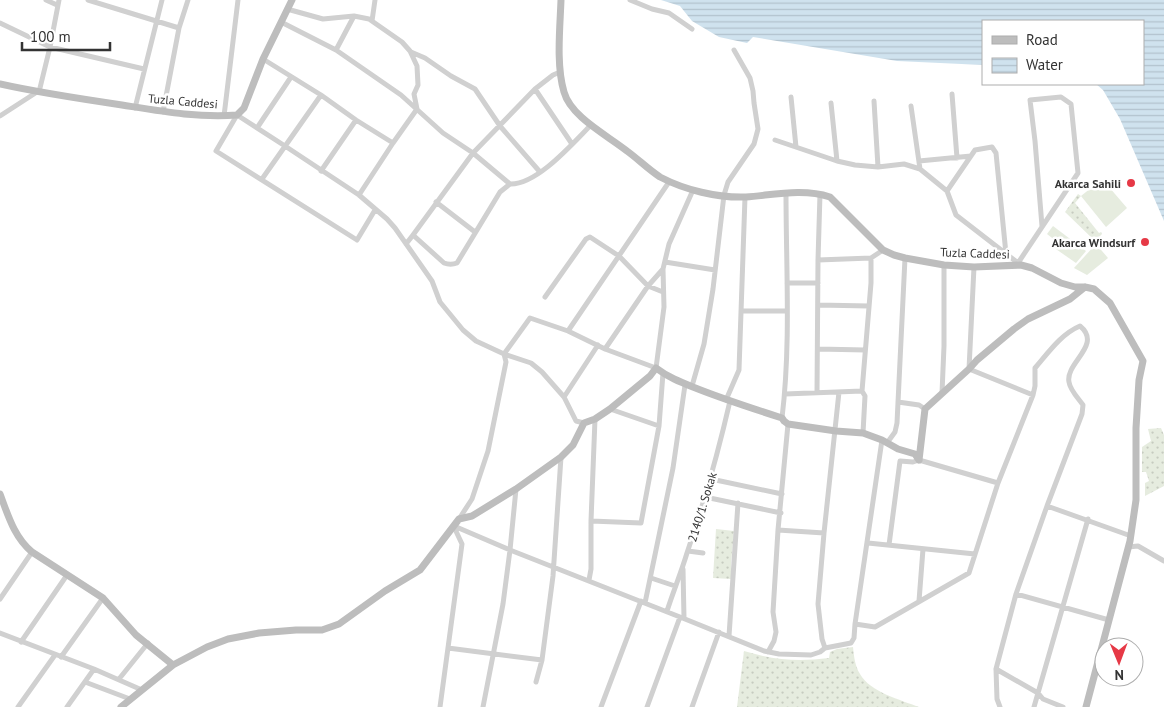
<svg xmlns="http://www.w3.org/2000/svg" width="1164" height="707" font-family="'PT Sans',sans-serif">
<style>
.grass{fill:url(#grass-dots)}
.green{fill:#e6ecdf}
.water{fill:url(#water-rules)}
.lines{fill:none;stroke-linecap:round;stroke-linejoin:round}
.street{stroke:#d0d0d0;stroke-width:5}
.secondary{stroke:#bdbdbd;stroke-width:7}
.poi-dot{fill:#e63946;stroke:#fff;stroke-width:2}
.labels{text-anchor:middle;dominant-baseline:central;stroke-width:5;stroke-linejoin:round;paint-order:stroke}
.street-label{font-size:12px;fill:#333;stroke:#fff}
.poi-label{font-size:12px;font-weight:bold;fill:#333;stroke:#fff;text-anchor:end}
</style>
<defs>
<pattern id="grass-dots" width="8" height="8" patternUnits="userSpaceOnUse" patternTransform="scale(1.25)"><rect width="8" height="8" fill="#e6ecdf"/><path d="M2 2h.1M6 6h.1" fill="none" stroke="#c6cbc0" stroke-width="1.8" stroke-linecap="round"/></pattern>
<pattern id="water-rules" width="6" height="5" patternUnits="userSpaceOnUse" patternTransform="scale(1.25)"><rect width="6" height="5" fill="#cfe2ee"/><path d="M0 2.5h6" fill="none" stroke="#b2c2cd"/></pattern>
</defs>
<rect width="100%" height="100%" fill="#fff"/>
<!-- grass -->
<path class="grass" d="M1078,194L1081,196L1075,203L1099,233L1101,232L1102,234L1095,241L1065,212Z
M1161,428L1164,435V486L1145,496V483L1149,481L1146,472H1142V447L1151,441L1148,429Z
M716,529L734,531L731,564V579L713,578Z
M853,647C854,657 855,666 860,674C870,692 901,700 919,707H737L744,651C774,660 798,662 829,658L830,652L837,649Z"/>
<!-- green -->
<path class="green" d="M1101,180L1102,181L1103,180L1127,208L1106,227L1081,196Z
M1053,226L1086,251L1076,263L1053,247L1056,241L1047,234Z
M1096,244L1108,258L1087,275L1074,268Z"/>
<!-- water -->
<path class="water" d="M661,0H1164V221L1120,119L1103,90L1096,84H1143V21H983V65L897,61L753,37L747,43L719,37L692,21L680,6Z"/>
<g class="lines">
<!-- street -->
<path class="street" d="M46,0L57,5
M88,0L179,28
M630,0L652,9L669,13L692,29
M287,9L323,19L354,16L369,19L402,42L410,51L417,66L418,85L414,94L417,109L393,143L359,195
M372,21L375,0
M281,22L336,50L401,95L443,133L473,153L510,184
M0,23L50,47L144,69
M336,50L354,16
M411,52L425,58L451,76L475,89L500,126L540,172
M263,59L321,95L356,120L393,143
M535,89L572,144
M39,92L50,47L59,0
M952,94L957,158
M791,97L796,147
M874,101L878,167
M831,103L837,161
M911,106L920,169
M135,108L162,0
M163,112L179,28L188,0
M0,116L37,92
M224,116L238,0
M257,128L291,77
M775,140L837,161L855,165L878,167L904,164L920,169L947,191L956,215L1018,263
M919,161L971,156
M321,171L356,120
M262,179L321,95
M947,191L975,150L992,147L996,153L1006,254
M436,202L475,232
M375,210L357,240L216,151L237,115L285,146L359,195L387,219L395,228L432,281L440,302L463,330L476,341L504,354L531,363L542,372L564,397L576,421L584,423
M413,235L473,153L535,89L553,75L560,72
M406,244L413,235L444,263C449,265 452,265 457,263L500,192L510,184C537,185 573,143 591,125
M818,260L871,258
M665,262L715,270
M1018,263L1078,173L1071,104L1061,97L1030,100L1035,141L1042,226
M974,267L969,369L1033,395
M787,283H818
M545,297L586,239L590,237L619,256L648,286L663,292
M818,305L869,306
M741,311H787
M568,331L669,182
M605,349L648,286L663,269
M818,349L865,350
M692,386L704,344L713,289L724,195L728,182L754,144L758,129L754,103L753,91L750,78L734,50
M817,392L818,260L820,194
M942,393L944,346V265
M785,394L862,391
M564,397L598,345
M726,400L739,370L745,197
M898,402L919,405L925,409
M610,409L659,426
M782,418C791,344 786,268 786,193
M863,433L865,396L862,391L871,283V258L883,250
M882,440L855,624L875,627L969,573L998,483L1033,395L1035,386V368C1048,353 1061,334 1080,326C1103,345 1065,363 1069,382C1070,390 1078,398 1083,405L1082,414L1047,506L1016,594L996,669L997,699L1000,707
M887,443L895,432L897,423L905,258
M711,479L782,494
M705,497L781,513
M1047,506L1131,536
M459,519L472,499L488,451L506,362L504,354L530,318L568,331L605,349L656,368L664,307L663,269L669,244L693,190
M591,521L641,523L659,426L663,373
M454,526L510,550L680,617L764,651L779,654L811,655L820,652L825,648L822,639L818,604L824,533L839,392
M778,530L824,533
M868,543L975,554
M889,545L900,461L913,462L919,460L998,483
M1128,547L1138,546L1164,561
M688,551L703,553
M683,569L684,618
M651,578L675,586
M589,580L591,569V521L595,419
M1016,594L1109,620
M0,599L32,552
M919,601L923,549
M645,603L673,468L685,385
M667,611C673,592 681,573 687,553C704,503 718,453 730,401
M0,633L94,669
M729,636L738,503
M21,642L67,575
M448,648L542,660L553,576L561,457
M825,648L851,643L854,638L855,624
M768,652L774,641L776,632L773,612L778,530L788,424
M61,657L103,598
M996,669L1038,693L1043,699L1063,707
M119,679L148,643
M85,682L130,699
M536,682L542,660
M18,707L55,655
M67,707L94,669L142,690
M440,707L462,544L454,527
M483,707L503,604L510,550L516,489
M601,707L641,601
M647,707L680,617
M692,707L719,632
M1034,707L1088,519"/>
<!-- secondary -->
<path class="secondary" d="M561,0C560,28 556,65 564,92C571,117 607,135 627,151C638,159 648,169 660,177C685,190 717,198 746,197C773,195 803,188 830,197L883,250L894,255L905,258L944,265L974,267L1021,265L1032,268L1061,283L1075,287H1085L1094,289L1110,303L1143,361L1139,380L1136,428V500L1130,541L1086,707
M0,84C40,93 81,99 122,105C160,111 198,118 237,115L244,108L263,59L292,0
M919,460L925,409L969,369L977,360L1014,329L1028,319L1070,299L1085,287
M0,494C8,515 14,537 32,552L103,598L136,635L173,665L121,707
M173,665L207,647L228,639L259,633L296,630H322L339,624L385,591L420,570L459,519L472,516L516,489L561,457L573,445L584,423L595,419L610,409L650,376L656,368C669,378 683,383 698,389C726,400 754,409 782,418L784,421L788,424L836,431L863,433L882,440L898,449L915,454L919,460"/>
</g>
<!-- markers -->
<g class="poi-dot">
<circle cx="1131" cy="183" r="5"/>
<circle cx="1145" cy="242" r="5"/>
</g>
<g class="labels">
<!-- street labels -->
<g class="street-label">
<text transform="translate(183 101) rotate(5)">Tuzla Caddesi</text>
<text transform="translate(975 253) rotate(2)">Tuzla Caddesi</text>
<text transform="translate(702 507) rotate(-73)">2140/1. Sokak</text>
</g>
<!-- poi labels -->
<g class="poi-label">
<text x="1121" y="183">Akarca Sahili</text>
<text x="1135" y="242">Akarca Windsurf</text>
</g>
</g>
<!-- legend -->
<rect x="982" y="20" width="162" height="65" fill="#ffffff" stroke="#adadad"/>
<rect x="992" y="36" width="25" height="8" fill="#bdbdbd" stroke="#adadad"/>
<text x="1026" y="45" font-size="15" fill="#333333">Road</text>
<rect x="992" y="58" width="25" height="15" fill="url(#water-rules)" stroke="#adadad"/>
<text x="1026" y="70" font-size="15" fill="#333333">Water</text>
<!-- north arrow -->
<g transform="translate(1119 662) rotate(179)"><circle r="24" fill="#ffffff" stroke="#adadad"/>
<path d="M0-4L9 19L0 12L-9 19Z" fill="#e63946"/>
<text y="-8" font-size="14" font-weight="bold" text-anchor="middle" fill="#333333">N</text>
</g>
<!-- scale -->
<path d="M22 42v8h88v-8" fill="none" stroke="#333333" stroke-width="2.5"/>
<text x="30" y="42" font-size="15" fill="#333333" stroke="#ffffff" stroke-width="4" paint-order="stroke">100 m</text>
</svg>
